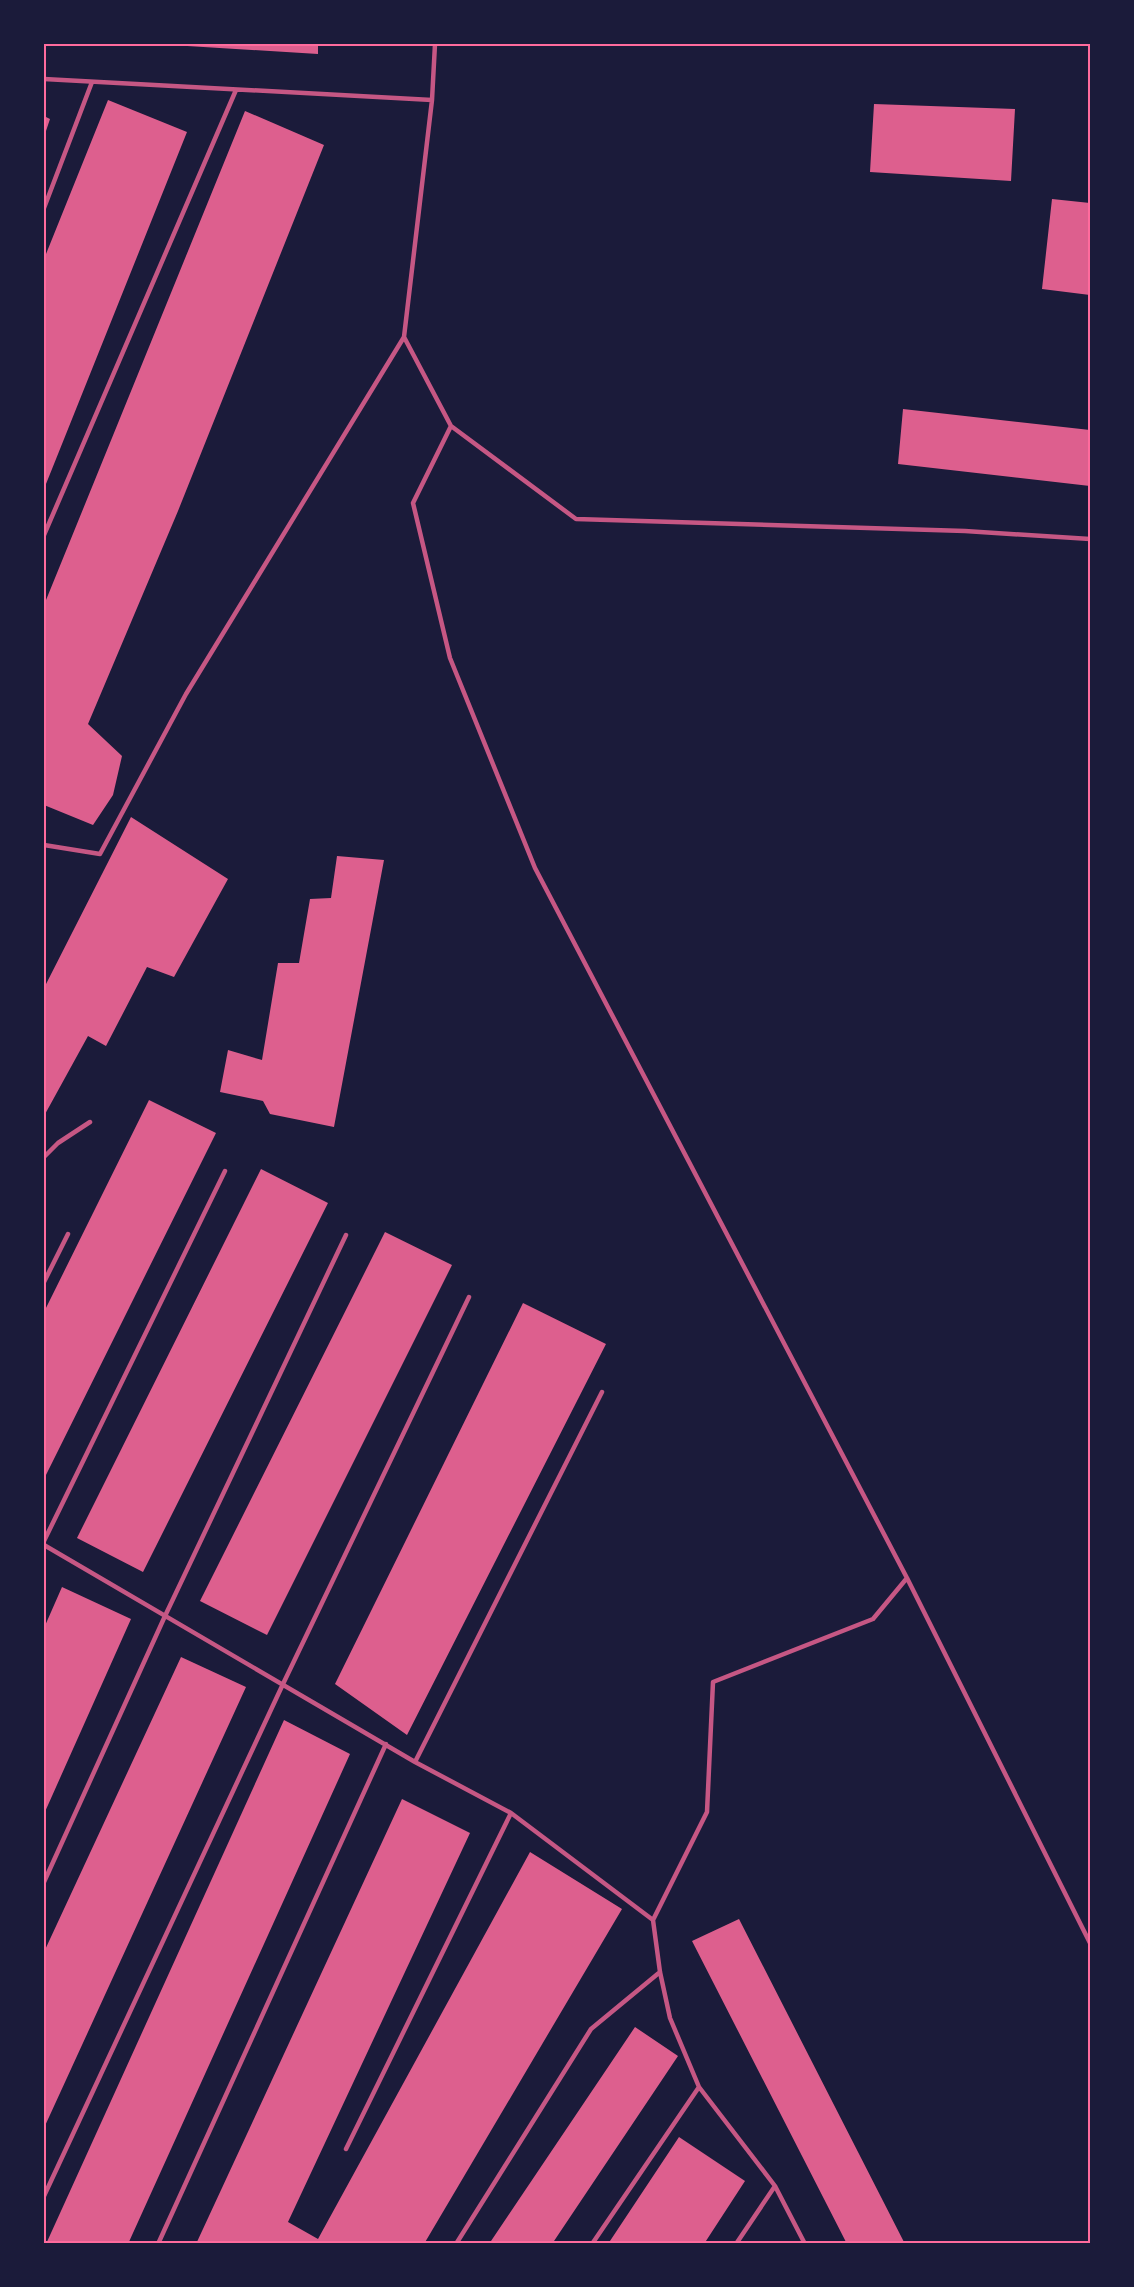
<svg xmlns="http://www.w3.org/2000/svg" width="1134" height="2287" font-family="'Noto Sans',sans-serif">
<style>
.building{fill:#dd5f8e}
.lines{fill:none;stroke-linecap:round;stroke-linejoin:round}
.service{stroke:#c65784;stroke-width:4.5}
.neatline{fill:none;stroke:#ff6b9d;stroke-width:2}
</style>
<rect width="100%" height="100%" fill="#1b1b3a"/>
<!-- building -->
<path class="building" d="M171,44H318V54L171,45Z
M108,100L187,132L44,489V259Z
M874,104L1015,109L1011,181L870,172Z
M245,111L324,145L178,511L88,724L122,756L113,795L93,825L44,805V605Z
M44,116L50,119L44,137Z
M1052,199L1090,203V295L1042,289Z
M903,409L1090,430V486L898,464Z
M131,817L228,879L174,977L147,967L106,1046L88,1036L44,1116V988Z
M337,856L384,860L334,1127L270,1114L263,1101L220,1092L228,1050L262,1060L278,963H299L310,899L331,898Z
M149,1100L216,1133L44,1479V1312Z
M261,1169L328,1203L143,1572L77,1538Z
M385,1232L452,1265L267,1635L200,1601Z
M523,1303L606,1344L407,1735L335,1684Z
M62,1587L131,1619L44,1814V1628Z
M181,1657L246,1687L44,2128V1952Z
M284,1720L350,1754L128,2244H46Z
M402,1799L470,1833L288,2222L318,2239L530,1852L622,1909L424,2244H196Z
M739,1919L905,2244H847L692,1941Z
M635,2027L678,2056L552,2244H489Z
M679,2137L745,2181L704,2244H608Z"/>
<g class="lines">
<!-- service -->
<path class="service" d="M435,44L432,100L404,337L451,426L576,519L965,531L1090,539
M44,79L432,100
M44,208L92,82
M44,535L236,90
M44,845L100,854L186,694L404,337
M44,1157L58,1143L90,1122
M44,1282L68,1234
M44,1541L225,1171
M44,1545L415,1762L602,1392
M907,1578L1090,1943
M415,1762L511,1813L653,1920L707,1812L713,1682L873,1619L907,1578L535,868L450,658L413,503L451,426
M44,1882L165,1616L346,1235
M653,1920L660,1972L670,2018L699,2087L775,2186L805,2244
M346,2149L511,1813
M44,2196L283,1684L469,1297
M158,2244L386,1744
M456,2244L591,2029L660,1972
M592,2244L699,2087
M736,2244L775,2186"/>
</g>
<!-- border -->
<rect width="1134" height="2287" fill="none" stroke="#1b1b3a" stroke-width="90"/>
<rect x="45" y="45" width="1044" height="2197" class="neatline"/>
</svg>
